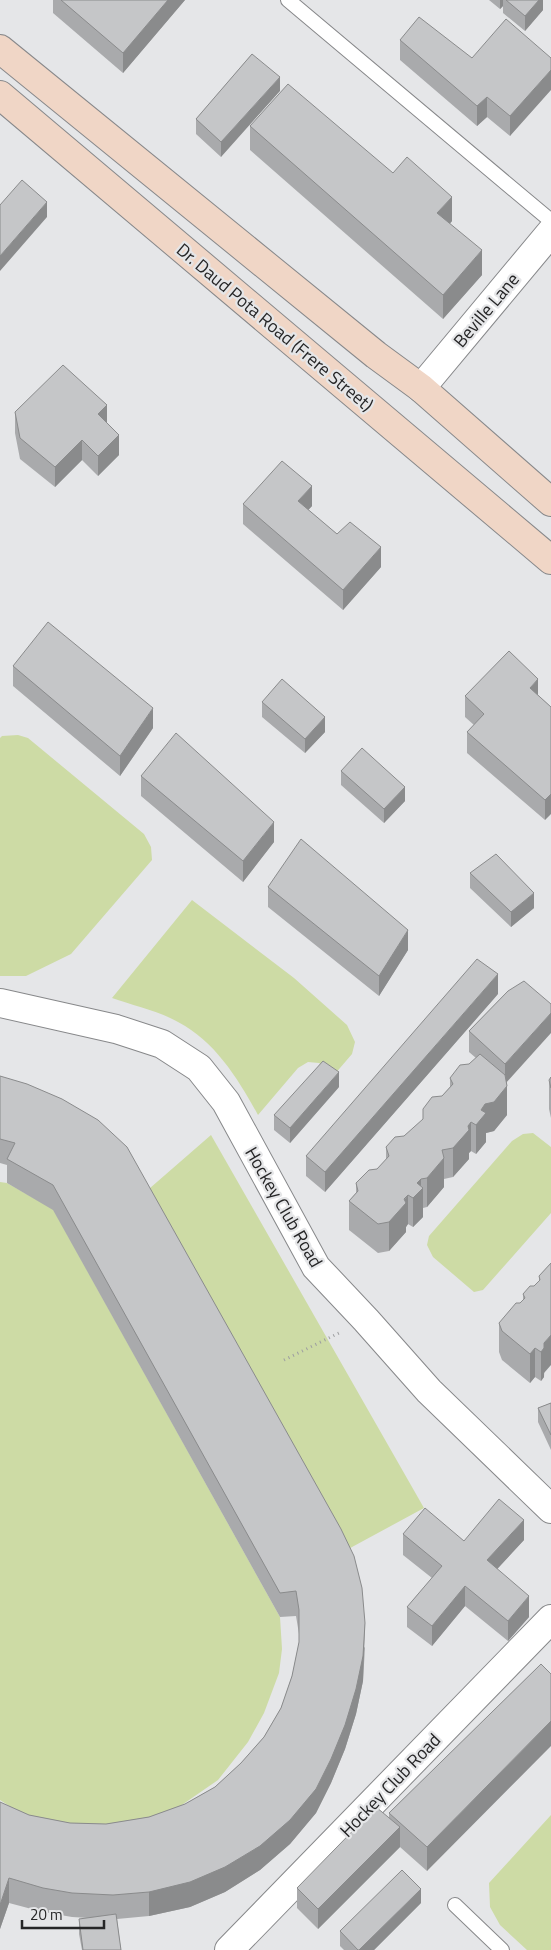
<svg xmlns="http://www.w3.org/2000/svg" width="551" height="1950" font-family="'Titillium Web',sans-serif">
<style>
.grass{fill:#cddba5}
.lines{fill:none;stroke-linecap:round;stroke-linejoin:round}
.service-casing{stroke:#87888a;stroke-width:16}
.minor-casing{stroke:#87888a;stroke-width:30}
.secondary-casing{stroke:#87888a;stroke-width:30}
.path{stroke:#9d9ea0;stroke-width:3;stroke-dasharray:1 4;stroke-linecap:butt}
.service{stroke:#fff;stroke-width:14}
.minor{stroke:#fff;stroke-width:28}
.secondary{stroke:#f0d6c6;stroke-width:28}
.wall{fill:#a9aaac}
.shaded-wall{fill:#8a8b8c}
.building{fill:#c5c6c8;stroke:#8a8b8c}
.labels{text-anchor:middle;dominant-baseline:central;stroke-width:4.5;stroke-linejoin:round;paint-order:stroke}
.street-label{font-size:18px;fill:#262627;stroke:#e5e6e8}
</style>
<rect width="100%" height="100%" fill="#e5e6e8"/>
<!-- grass -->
<path class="grass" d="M18,735L28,738L144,834L151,847L152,860L71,954L26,976H0V738L2,736Z
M192,900L294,978L347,1025L355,1042L352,1054L334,1075L319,1063L308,1062L298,1068L258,1115C238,1079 216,1042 178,1022C161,1012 132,1005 112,998Z
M533,1133L551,1147V1213L483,1290L474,1292L433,1257L427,1245L429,1236L512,1141L523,1134Z
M211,1135L424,1508L341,1553L142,1195Z
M0,1182L7,1183L53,1209L280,1617L282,1649L279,1673L264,1713L248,1742L218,1780L176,1809L112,1829L57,1825L20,1813L0,1800Z
M551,1815V1950H527L500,1925L490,1907L489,1883Z"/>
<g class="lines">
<defs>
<path id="service" d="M288,0L551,221
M455,1905L502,1950"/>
<path id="minor" d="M421,388L551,232
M0,1003L116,1029L162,1044L199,1068L226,1102L316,1267L366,1320L429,1391L551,1509
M229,1950L551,1619"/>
<path id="secondary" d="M0,49L376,355L421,388L551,502
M0,95L551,560"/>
</defs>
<!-- service casing -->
<use href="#service" class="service-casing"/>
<!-- minor casing -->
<use href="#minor" class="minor-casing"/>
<!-- secondary casing -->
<use href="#secondary" class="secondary-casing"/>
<!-- path -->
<path class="path" d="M284,1360L341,1332"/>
<!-- service -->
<use href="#service" class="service"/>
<!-- minor -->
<use href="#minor" class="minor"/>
<!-- secondary -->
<use href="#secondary" class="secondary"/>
</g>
<!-- wall -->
<path class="wall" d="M53,0H185L123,73L53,13Z
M489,0H543V10L525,31L503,13V6L500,9Z
M400,40L472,58H551L510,136L487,117L477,126L400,60Z
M252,54L221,157L196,134V119Z
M250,126L393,173L452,221L450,224L482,275L443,319L250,150Z
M15,412L107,423L119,455L98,476L82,460L55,487L20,459L15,433Z
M243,504L312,506L308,510L337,534L381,567L343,610L243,524Z
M13,666L153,728L120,776L13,686Z
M538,695L551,707L545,820L467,753V732L474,725L465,717V696Z
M262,702L325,732L305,753L262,717Z
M341,771L405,801L384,823L341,785Z
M141,776L274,842L243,882L141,796Z
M470,873L534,908L511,927L470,888Z
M268,887L408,950L379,996L268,907Z
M508,991L507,1082V1115L494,1131L486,1133V1142L476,1154L471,1151L469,1153V1159L453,1177L444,1179V1187L427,1207L423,1208V1217L413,1227L408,1224L406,1227V1232L389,1251L378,1253L349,1230V1201L356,1193V1183L377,1169L386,1160V1147L404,1136L423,1120V1109L442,1096L450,1087V1078L469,1064L476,1058L469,1052V1031Z
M498,994L325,1192L306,1176V1156Z
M0,1076L365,1648L363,1681L356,1714L345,1749L331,1783L316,1813L290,1844L260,1870L225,1892L190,1907L149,1916L117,1919L121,1950H82L79,1934V1919L89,1918L72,1917L43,1912L9,1903L0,1929V1802L29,1815L70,1823L106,1824L149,1817L185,1804L215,1787L241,1763L264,1737L281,1708L292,1676L299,1643V1634L296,1616L280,1617L53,1210L7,1183V1165L0,1163Z
M551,1077V1118L549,1109V1080Z
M339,1087L290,1143L274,1130V1115Z
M551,1263L544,1377L541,1381L535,1377L530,1383L502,1360L499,1352V1323L523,1300V1294L534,1286L539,1281V1276Z
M551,1403V1450L538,1422V1408Z
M403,1534L464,1541L524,1540L497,1569L529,1617L508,1641L465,1606L432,1646L407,1627V1607L432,1578L403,1555Z
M541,1664L427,1871L400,1847L318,1929L297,1908V1888L389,1818V1813Z
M421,1903L374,1950H344L340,1946V1931Z"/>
<!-- shaded-wall -->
<path class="shaded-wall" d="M168,0H185L123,73V53Z
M500,0H503V6L500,9Z
M539,0H543V10L525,31V16Z
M551,70V90L510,136V116Z
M280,77V91L221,157V142Z
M487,97V117L477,126V106Z
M452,197V221L437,237V213Z
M47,202V217L0,271V256Z
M482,250V275L443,319V295Z
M107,405V425L98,414Z
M119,435V455L98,476V456Z
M82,440V460L55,487V467Z
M312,486V506L298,521V501Z
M381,547V567L343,610V590Z
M538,679V699L530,688Z
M153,708V728L120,776V756Z
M325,717V732L305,753V739Z
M405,787V801L384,823V809Z
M551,794V814L545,820V800Z
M274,822V842L243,882V861Z
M534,893V908L511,927V912Z
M408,930V950L379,996V976Z
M498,974V994L325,1192V1172Z
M551,1013V1033L505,1084V1064Z
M339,1072V1087L290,1143V1128Z
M507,1086V1115L494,1131L486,1133V1142L476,1154V1125L481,1110L485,1104Z
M471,1122V1151L469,1153V1159L453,1177V1148Z
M444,1158V1187L427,1207V1178Z
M421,1179V1189L423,1188V1217L413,1227V1198L417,1183Z
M408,1195V1224L406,1227V1232L389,1251V1222Z
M551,1335V1365L544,1373V1377L541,1381V1352L544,1343Z
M535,1348V1377L530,1383V1354Z
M524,1520V1540L487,1580V1560Z
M465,1586V1606L432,1646V1626Z
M529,1596V1617L508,1641V1621Z
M365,1623L363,1681L356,1714L345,1749L331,1783L316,1813L290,1844L260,1870L225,1892L190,1907L149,1916V1892Z
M551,1721V1746L427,1871V1847Z
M400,1827V1847L318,1929V1909Z
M9,1878V1903L0,1929V1905Z
M421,1889V1903L374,1950H359Z"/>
<!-- building -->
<path class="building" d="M61,0H168L123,53Z
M506,0H539L525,16Z
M419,17L472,58L506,19L551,58V70L510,116L487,97L477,106L400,40Z
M252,54L280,77L221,142L196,119Z
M288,84L393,173L407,157L452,197L437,213L482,250L443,295L250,126Z
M22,180L47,202L0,256V205Z
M63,365L107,405L98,414L119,435L98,456L82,440L55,467L20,438L15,412Z
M282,461L312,486L298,501L337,534L350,522L381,547L343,590L243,504Z
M48,622L153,708L120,756L13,666Z
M509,651L538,679L530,688L551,707V794L545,800L467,732L484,714L465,696Z
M282,679L325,717L305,739L262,702Z
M176,733L274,822L243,861L141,776Z
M362,748L405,787L384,809L341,771Z
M301,839L408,930L379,976L268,887Z
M496,854L534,893L511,912L470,873Z
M477,959L498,974L325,1172L306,1156Z
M524,981L551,1004V1013L505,1064L469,1031L508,991Z
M480,1054L505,1075L507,1086L494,1102L485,1104L481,1110L486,1113L476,1125L471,1122L468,1126L469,1130L453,1148L442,1150L444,1158L427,1178L421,1179L417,1183L423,1188L413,1198L408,1195L404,1199L406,1203L389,1222L378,1224L349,1201L358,1191L356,1183L369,1170L377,1169L389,1156L386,1147L395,1137L404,1136L423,1119V1109L432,1097L442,1096L453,1084L450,1078L460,1065L469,1064Z
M323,1061L339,1072L290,1128L274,1115Z
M0,1076L27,1084L62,1099L98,1120L127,1147L341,1529L354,1556L362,1588L365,1623L363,1656L356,1689L345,1725L331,1759L316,1789L290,1820L260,1846L225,1867L190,1882L149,1892L113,1895L72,1893L43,1888L9,1878L0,1905V1802L29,1815L70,1823L106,1824L149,1817L185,1804L215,1787L241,1763L264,1737L281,1708L292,1676L299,1642V1610L296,1591L280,1593L53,1185L7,1159L15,1143L0,1139Z
M551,1077V1088L549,1080Z
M551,1263V1335L544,1343V1348L541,1352L535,1348L530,1354L502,1331L499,1323L516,1303H520L525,1298L523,1294L530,1286H534L540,1280L539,1276Z
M551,1403V1435L538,1408Z
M499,1499L524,1520L487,1560L529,1596L508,1621L465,1586L432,1626L407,1607L442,1566L403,1534L425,1508L464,1541Z
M541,1664L551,1674V1721L427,1847L389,1813Z
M376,1807L400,1827L318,1909L297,1888Z
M402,1870L421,1889L359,1950H358L340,1931Z
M116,1914L121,1950H83L79,1919Z"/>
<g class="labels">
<!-- street labels -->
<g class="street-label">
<text transform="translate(486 310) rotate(-50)">Beville Lane</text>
<text transform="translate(275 327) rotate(40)">Dr. Daud Pota Road (Frere Street)</text>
<text transform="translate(284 1207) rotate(60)">Hockey Club Road</text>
<text transform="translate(390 1785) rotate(-46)">Hockey Club Road</text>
</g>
</g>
<!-- scale -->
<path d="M22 1920v8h82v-8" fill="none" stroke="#262627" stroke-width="2.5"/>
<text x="30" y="1920" font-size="15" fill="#262627" stroke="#e5e6e8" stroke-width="4" paint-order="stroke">20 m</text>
</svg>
